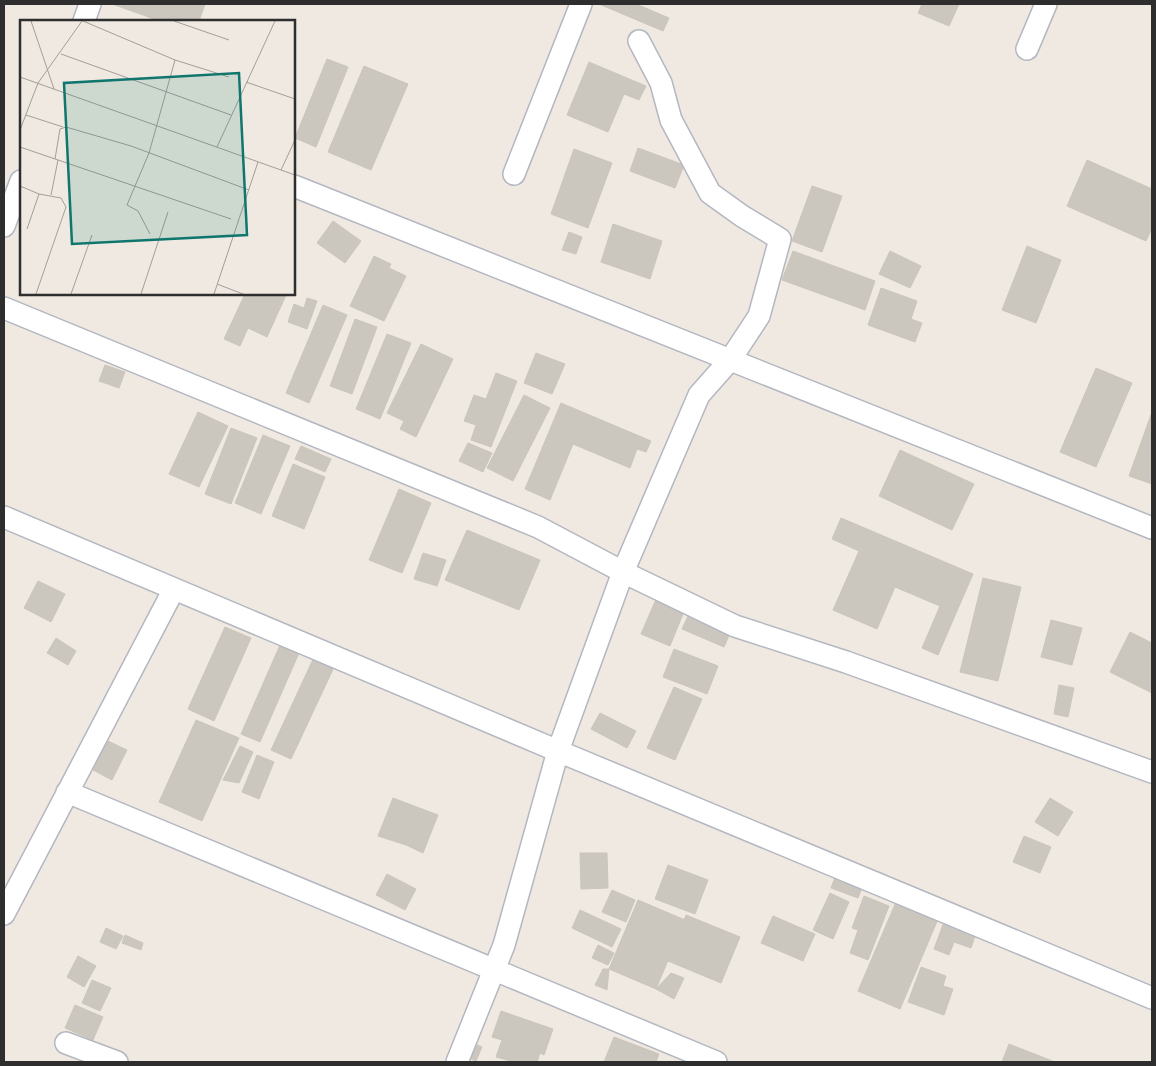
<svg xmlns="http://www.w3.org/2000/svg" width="1156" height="1066" font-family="'Roboto Condensed',sans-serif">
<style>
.building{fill:#cbc7bf;stroke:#cbc5ba}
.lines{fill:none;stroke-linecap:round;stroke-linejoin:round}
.minor-casing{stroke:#b4b7c1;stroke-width:24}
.minor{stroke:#fff;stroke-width:21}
.inset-road{fill:none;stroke:#a29e99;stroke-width:1}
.view{fill:#0f766e;fill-opacity:0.15;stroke:#0f766e;stroke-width:2.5}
.inset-edge{fill:none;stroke:#2e2e2e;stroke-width:2.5}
</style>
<rect width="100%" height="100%" fill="#efe9e1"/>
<!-- building -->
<path class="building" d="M112,4H205L199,21H160Z
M599,4H636L669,18L663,31Z
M922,4H959L949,26L918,13Z
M327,59L348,67L316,147L295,138Z
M589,62L646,86L639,100L624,94L608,132L567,115Z
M364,66L408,84L371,170L328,152Z
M638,148L684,165L675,188L630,171Z
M574,149L612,163L588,228L551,214Z
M1087,160L1152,189V228L1146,241L1067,206Z
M812,186L842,196L822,252L792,241Z
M333,221L361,241L345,263L317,243Z
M613,224L662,241L650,279L601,262Z
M569,232L582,237L576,254L562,250Z
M1027,246L1061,260L1036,323L1002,310Z
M793,251L875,281L865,310L782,280Z
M890,251L921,266L910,288L879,274Z
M374,256L391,264L389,268L406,276L384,321L350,306Z
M881,288L917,301L911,319L922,323L915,342L868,325Z
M245,294L286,295L267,337L248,328L240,346L224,339Z
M307,298L317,301L307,329L288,322L294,304L304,308Z
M323,305L347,315L309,403L286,393Z
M355,319L377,327L352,394L330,386Z
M387,334L411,343L380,419L356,409Z
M421,344L453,359L416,437L400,429L404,421L387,413Z
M536,353L565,364L552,394L524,383Z
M105,365L125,372L119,388L99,381Z
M1096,368L1132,383L1096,467L1060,452Z
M496,373L517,381L491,447L471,440L476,425L464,421L474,395L486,399Z
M524,395L550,408L513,481L487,468Z
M561,403L651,441L646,452L637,449L630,468L573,444L550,500L525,489Z
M198,412L228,426L199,487L169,474Z
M1152,412V484L1129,476Z
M231,428L257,438L231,504L205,494Z
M263,435L290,446L261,514L235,503Z
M468,443L492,453L483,472L459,461Z
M301,446L331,459L325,472L295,459Z
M900,450L974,484L952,530L879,496Z
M293,464L325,477L304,529L272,516Z
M399,489L431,503L402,573L369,560Z
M841,518L973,574L938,655L922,648L940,606L895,587L877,629L833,610L859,551L832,539Z
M467,530L540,560L519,610L445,580Z
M423,553L446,560L437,586L414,579Z
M983,578L1021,587L998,681L960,672Z
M38,581L65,594L51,622L24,608Z
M657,597L685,609L670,646L641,634Z
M689,614L731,631L724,647L682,629Z
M1051,620L1082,628L1072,665L1041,657Z
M225,627L251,638L214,721L188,709Z
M1130,632L1152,643V693L1110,672Z
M56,638L76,651L68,665L47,653Z
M280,645L299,653L260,742L241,734Z
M674,649L718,666L707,694L663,677Z
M315,655L335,665L291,759L271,750Z
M1059,685L1074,688L1068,717L1054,714Z
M674,687L702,699L675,760L647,748Z
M600,713L636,731L627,748L591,729Z
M196,720L239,738L202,821L159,802Z
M108,741L127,750L112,780L93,770Z
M240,746L253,752L239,783L223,780Z
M257,755L274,762L259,799L242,792Z
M393,798L438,815L423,853L406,845L378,836Z
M1050,798L1073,812L1058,836L1035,822Z
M1024,836L1051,847L1040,873L1013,862Z
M580,853H607L608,888L581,889Z
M668,865L708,880L695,914L655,899Z
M387,874L416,889L405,910L376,895Z
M836,875L863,885L858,898L831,888Z
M612,890L635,900L626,922L602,912Z
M830,893L849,902L833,939L813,930Z
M864,896L889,906L868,960L850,953L858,930L852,928Z
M638,900L685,920L656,989L609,969Z
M896,902L938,919L900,1009L858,991Z
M580,910L621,929L612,947L572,928Z
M686,915L740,937L721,983L668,961Z
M773,916L815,934L803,961L761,943Z
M945,919L977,930L971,948L954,942L949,955L934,949Z
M106,928L123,936L116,949L100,942Z
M125,935L143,943L141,950L122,943Z
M598,945L614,953L608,965L592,958Z
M78,956L96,966L84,987L67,977Z
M921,967L946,976L943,986L953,989L944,1015L908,1002Z
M603,969H609L607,990L595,985Z
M671,973L684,978L674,999L656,989Z
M92,980L111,988L100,1011L82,1003Z
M75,1005L103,1017L93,1040L65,1028Z
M501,1011L553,1029L544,1055L540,1053L537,1062H514L496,1057L502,1040L492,1037Z
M614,1037L659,1054L656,1062H604Z
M468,1041L482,1047L476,1061L462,1055Z
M1009,1044L1055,1062H1002Z"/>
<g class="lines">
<defs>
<path id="minor" d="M84,21L90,4
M1027,49L1046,4
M514,174L581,4
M294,186L1152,528
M4,226L21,181
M4,308L538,527L623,572L735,626L846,662L1152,772
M4,517L558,751L1152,998
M67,792L716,1062
M4,914L174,589
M66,1043L117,1062
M457,1062L504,945L558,751L623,572L699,395L730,360L759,316L780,239L742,216L710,193L671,120L661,83L639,41"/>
</defs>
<!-- minor casing -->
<use href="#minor" class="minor-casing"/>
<!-- minor -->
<use href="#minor" class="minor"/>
</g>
<!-- overview -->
<g transform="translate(20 20)">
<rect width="275" height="275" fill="#efe9e1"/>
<path class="inset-road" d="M11,1L34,69M63,1L155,40L129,133L107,185L118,191L130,214M154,1L209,20M41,34L211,95M155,40L209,57M0,57L275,155M226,62L275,79M6,95L43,107M0,110L18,63L62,1M0,127L211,199M197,127L255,1M35,139L40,109L46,107L111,126L229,170M261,150L275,120M0,166L19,174L41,178L46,187L16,274M31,175L38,140M7,209L19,174M197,264L223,274M51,274L72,215M121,274L148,192M194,274L238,142"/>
<path class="view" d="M219,53L227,215L52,224L44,63Z"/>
<rect width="275" height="275" class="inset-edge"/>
</g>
<!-- border -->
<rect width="1156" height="1066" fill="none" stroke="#2e2e2e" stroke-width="10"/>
</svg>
